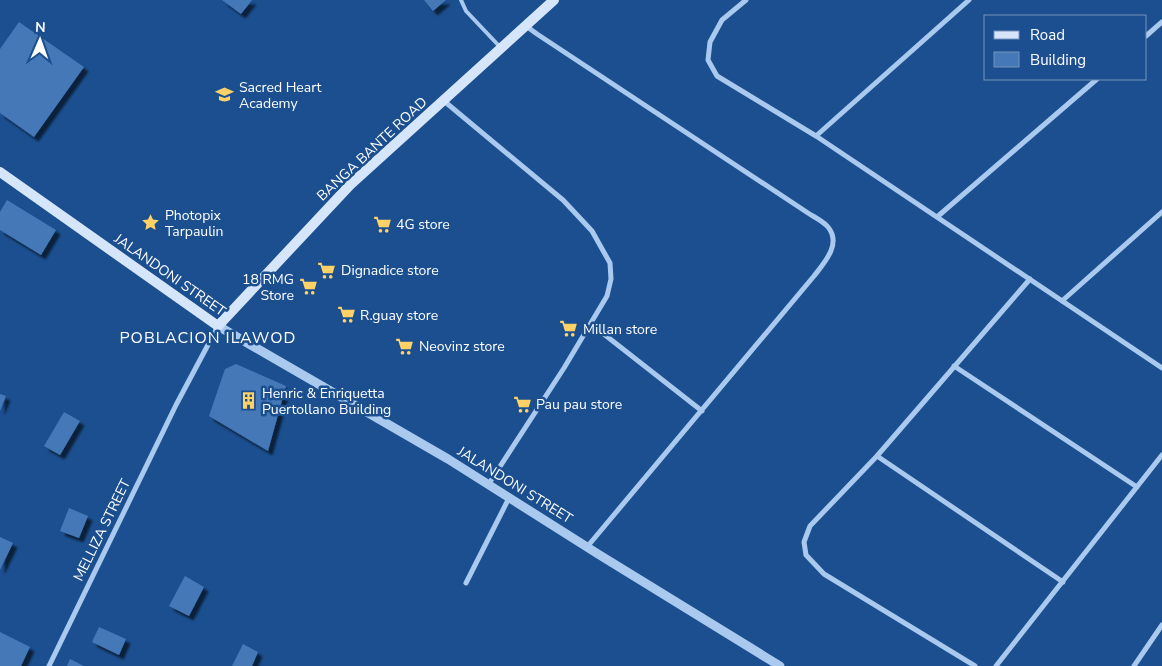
<svg xmlns="http://www.w3.org/2000/svg" width="1162" height="666" font-family="'Nunito Sans',sans-serif">
<style>
.building{fill:#4478b7;filter:url(#shadow)}
.lines{fill:none;stroke-linecap:round;stroke-linejoin:round}
.service{stroke:#a9c9ee;stroke-width:4}
.minor{stroke:#a9c9ee;stroke-width:5}
.tertiary{stroke:#a9c9ee;stroke-width:9}
.secondary{stroke:#d6e6fa;stroke-width:10}
.labels{text-anchor:middle;dominant-baseline:central;stroke-width:5;stroke-linejoin:round;paint-order:stroke}
.poi-label{font-size:14px;fill:#fff;stroke:#1b4f8f;text-anchor:start}
.street-label{font-size:14px;fill:#fff;stroke:#1b4f8f}
.quarter-label{font-size:16px;letter-spacing:1px;fill:#fff;stroke:#1b4f8f}
</style>
<defs>
<filter id="shadow"><feDropShadow dx="4.5" dy="4.5" stdDeviation="1" flood-color="#0009"/></filter>
</defs>
<rect width="100%" height="100%" fill="#1b4f8f"/>
<!-- building -->
<path class="building" d="M222,0H252L241,14Z
M424,0H446L433,11Z
M19,22L84,67L34,137L0,113V49Z
M7,200L56,230L41,255L0,230V212Z
M236,364L286,386L268,451L209,416L225,369Z
M0,394L6,396L0,411Z
M64,412L80,421L60,455L44,446Z
M69,508L88,516L79,538L60,531Z
M0,537L13,543L0,570Z
M185,576L204,587L189,616L169,606Z
M99,627L126,639L119,655L92,642Z
M0,632L30,647L21,666H0Z
M243,644L258,652L252,666H232Z
M70,659L84,666H67Z"/>
<g class="lines">
<!-- service -->
<path class="service" d="M461,0L466,11L501,48"/>
<!-- minor -->
<path class="minor" d="M746,0L722,20L710,42L708,60L717,76L816,136L1162,368
M526,26L537,34L808,213C814,217 823,221 828,227C842,244 824,263 814,276L587,547
M1146,36L1162,22
M444,101L563,200L592,231L610,263L611,279L607,296L564,368L488,485
M816,136L969,0
M937,217L1097,79
M1062,301L1162,212
M591,324L702,411
M954,366L1137,487
M877,456L1063,582
M466,583L509,498
M49,666L176,405L218,326
M975,666L824,574L806,555L804,542L810,526L877,456L1030,279
M996,666L1162,455
M1134,666L1162,625"/>
<!-- tertiary -->
<path class="tertiary" d="M218,326L448,459L598,554L780,666"/>
<!-- secondary -->
<path class="secondary" d="M0,172L218,326L350,185L554,0"/>
</g>
<!-- icons -->
<defs>
<symbol id="school-bare" viewBox="-9 -9 18 18"><path d="M0-5L7-2L0 1L-7-2ZM-4 1L0 2.5L4 1V4Q0 6-4 4Z" fill="#ffd166" stroke="#1b4f8f" stroke-width="2.5" paint-order="stroke"/></symbol>
<symbol id="sight-bare" viewBox="-9 -9 18 18"><path d="M0-6L1.8-2.2L6-1.7L2.9 1.2L3.7 5.4L0 3.3L-3.7 5.4L-2.9 1.2L-6-1.7L-1.8-2.2Z" fill="#ffd166" stroke="#1b4f8f" stroke-width="2.5" paint-order="stroke"/></symbol>
<symbol id="supermarket-bare" viewBox="-9 -9 18 18"><path d="M-6-5.5h2.5l.6 2H6L4.5 2H-2.5L-4.4-4H-6ZM-1.5 3.2a1.3 1.3 0 1 0 .1 0ZM3 3.2a1.3 1.3 0 1 0 .1 0Z" fill="#ffd166" stroke="#1b4f8f" stroke-width="2.5" paint-order="stroke"/></symbol>
<symbol id="building-bare" viewBox="-9 -9 18 18"><path d="M-4-6H4V6H1V3H-1V6H-4ZM-2.5-4.3h1.7v1.8h-1.7ZM.8-4.3h1.7v1.8H.8ZM-2.5-1h1.7V.8h-1.7ZM.8-1h1.7V.8H.8Z" fill="#ffd166" stroke="#1b4f8f" stroke-width="2.5" paint-order="stroke"/></symbol>
</defs>
<g fill-rule="evenodd">
<use href="#school-bare" x="212" y="82" width="25" height="25"/>
<use href="#sight-bare" x="138" y="210" width="25" height="25"/>
<use href="#supermarket-bare" x="370" y="212" width="25" height="25"/>
<use href="#supermarket-bare" x="314" y="258" width="25" height="25"/>
<use href="#supermarket-bare" x="296" y="274" width="25" height="25"/>
<use href="#supermarket-bare" x="334" y="302" width="25" height="25"/>
<use href="#supermarket-bare" x="556" y="316" width="25" height="25"/>
<use href="#supermarket-bare" x="392" y="334" width="25" height="25"/>
<use href="#building-bare" x="236" y="388" width="25" height="25"/>
<use href="#supermarket-bare" x="510" y="392" width="25" height="25"/>
</g>
<g class="labels">
<!-- poi labels -->
<g class="poi-label">
<text x="239" y="87">Sacred Heart<tspan x="239" dy="16">Academy</tspan></text>
<text x="165" y="215">Photopix<tspan x="165" dy="16">Tarpaulin</tspan></text>
<text x="396" y="224">4G store</text>
<text x="341" y="270">Dignadice store</text>
<text x="294" y="279" text-anchor="end">18 RMG<tspan x="294" dy="16">Store</tspan></text>
<text x="360" y="315">R.guay store</text>
<text x="583" y="329">Millan store</text>
<text x="419" y="346">Neovinz store</text>
<text x="262" y="393">Henric &amp; Enriquetta<tspan x="262" dy="16">Puertollano Building</tspan></text>
<text x="536" y="404">Pau pau store</text>
</g>
<!-- street labels -->
<g class="street-label">
<text transform="translate(372 149) rotate(-43)">BANGA BANTE ROAD</text>
<text transform="translate(170 275) rotate(35)">JALANDONI STREET</text>
<text transform="translate(515 485) rotate(32)">JALANDONI STREET</text>
<text transform="translate(102 530) rotate(-64)">MELLIZA STREET</text>
</g>
<!-- quarter labels -->
<g class="quarter-label">
<text x="208" y="338">POBLACION ILAWOD</text>
</g>
</g>
<!-- legend -->
<rect x="984" y="15" width="162" height="65" fill="#1b4f8f" stroke="#7695bc"/>
<rect x="994" y="31" width="25" height="8" fill="#d6e6fa" stroke="#7695bc"/>
<text x="1030" y="40" font-size="15" fill="#ffffff">Road</text>
<rect x="994" y="52" width="25" height="15" fill="#4478b7" stroke="#7695bc"/>
<text x="1030" y="65" font-size="15" fill="#ffffff">Building</text>
<!-- north arrow -->
<g transform="translate(40 40) rotate(2)" stroke="#1b4f8f" stroke-width="4" paint-order="stroke">
<path d="M0-4L9 19L0 12L-9 19Z" fill="#ffffff"/>
<text y="-8" font-size="14" font-weight="bold" text-anchor="middle" fill="#ffffff">N</text>
</g>
</svg>
